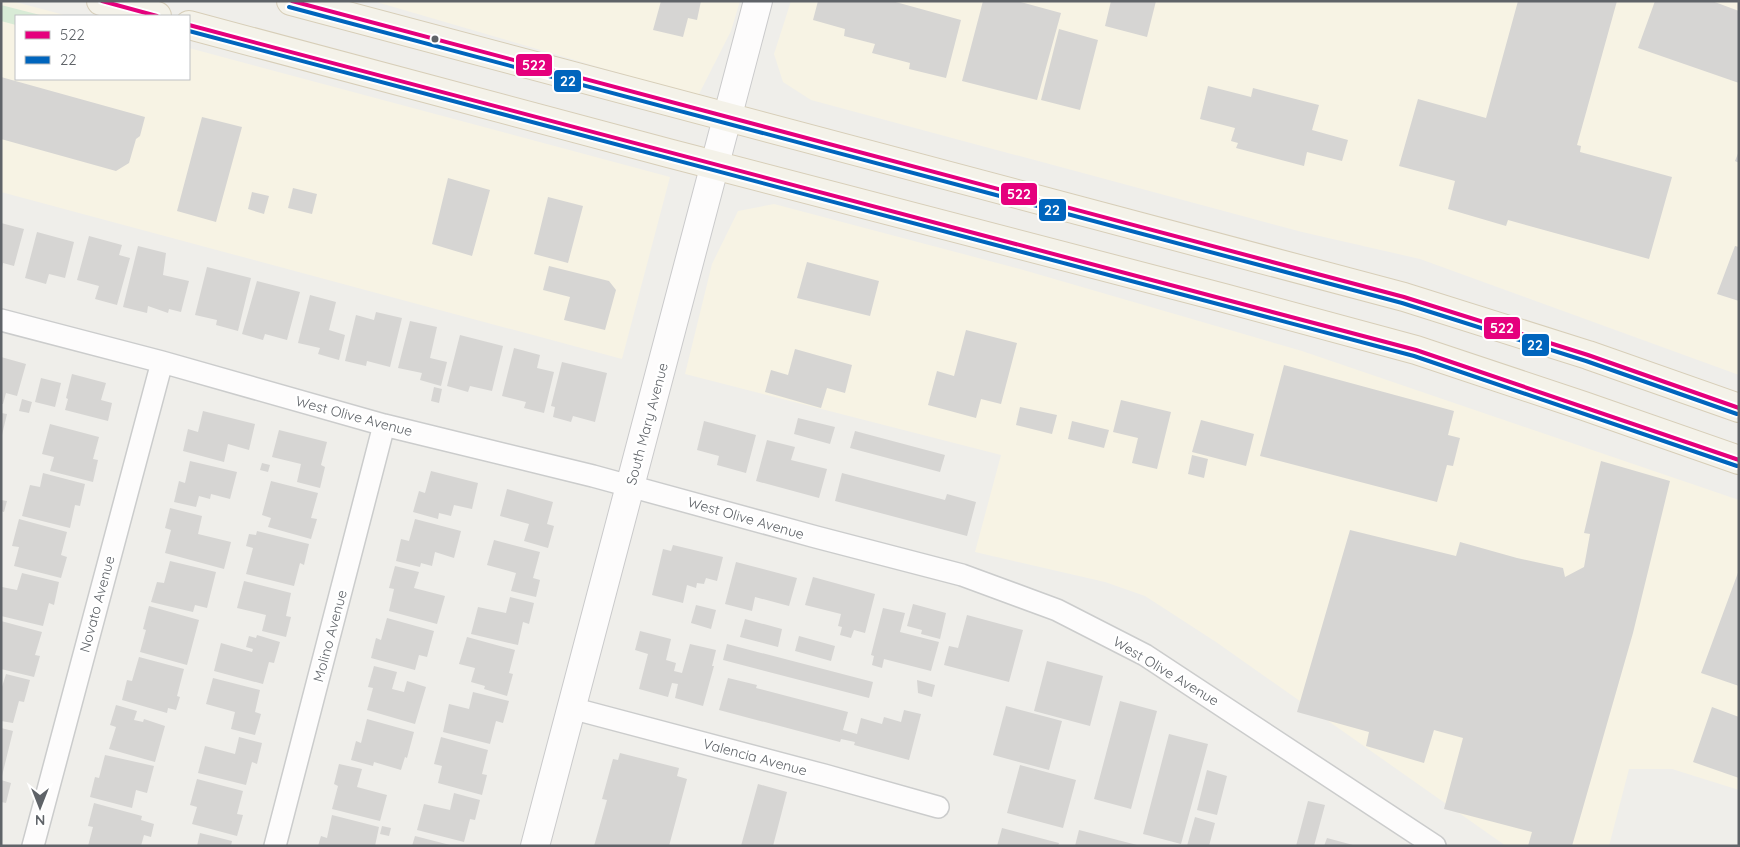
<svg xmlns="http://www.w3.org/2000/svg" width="1740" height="847" font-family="Quicksand,sans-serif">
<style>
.commercial{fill:#f7f3e4}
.green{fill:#d8ebd6}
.building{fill:#d6d5d3}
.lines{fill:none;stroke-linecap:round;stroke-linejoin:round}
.street-casing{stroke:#cbcccc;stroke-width:24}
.secondary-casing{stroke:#cacacb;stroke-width:30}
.primary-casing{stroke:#d7ceb8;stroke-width:30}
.street{stroke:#fdfcfc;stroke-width:21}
.secondary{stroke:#fdfcfc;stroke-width:28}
.primary{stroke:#f4f2e9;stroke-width:28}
.bus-1-casing{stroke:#fff;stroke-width:8}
.bus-2-casing{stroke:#fff;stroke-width:8}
.bus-1{stroke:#e5007d;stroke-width:4}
.bus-2{stroke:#0065bd;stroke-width:4}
.bus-dot{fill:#5f6368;stroke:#fff;stroke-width:2}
.labels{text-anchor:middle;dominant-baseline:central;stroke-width:5;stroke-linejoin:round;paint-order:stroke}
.street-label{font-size:14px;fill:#5f6368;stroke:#fff}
.line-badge{stroke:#fff;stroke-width:2}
.badge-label{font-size:14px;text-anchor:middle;font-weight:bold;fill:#fff}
</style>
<rect width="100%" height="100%" fill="#efeeea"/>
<!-- commercial -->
<path class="commercial" d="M1,1H12L68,16H16V79H189V48L670,177L622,359L1,192Z
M373,1H740L731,31L698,96Z
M791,1H1739V375L1420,259L1302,232L811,100L783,82L774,54Z
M774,204L1020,269L1302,351L1739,500V790L1672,769H1629L1609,846H1506L1216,642L1145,596L1105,582L975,552L1001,455L685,374L712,264L738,211Z"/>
<!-- green -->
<path class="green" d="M1,5L44,16H16V25L1,21Z"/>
<!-- building -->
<path class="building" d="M661,1H701L697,20L688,18L683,37L653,30Z
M818,1H892L961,20L946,78L909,69L910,63L872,53L875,44L844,36L845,29L813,20Z
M983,1H1017L1061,13L1037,100L962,81Z
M1111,1H1156L1147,37L1105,26Z
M1518,1H1617L1577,145L1581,146L1580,152L1672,177L1649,259L1508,220L1506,226L1448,209L1455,181L1399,166L1418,99L1486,118Z
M1655,1H1712L1739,11V83L1638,48Z
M1059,29L1098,40L1080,110L1041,100Z
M1,77L145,117L140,136L136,139L129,163L116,171L1,139Z
M1208,86L1251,97L1253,88L1319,105L1312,130L1348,140L1342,161L1307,152L1304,166L1236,148L1238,143L1231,141L1235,128L1200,119Z
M202,117L242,127L216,222L177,211Z
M1739,151V163L1735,161Z
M448,178L490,190L472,256L432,244Z
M293,188L317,194L312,214L288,208Z
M252,192L269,196L264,214L248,209Z
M548,197L583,206L568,263L534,254Z
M1,223L24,229L14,266L3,263L2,268Z
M37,232L74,242L65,278L49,274L46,284L25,278Z
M89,236L122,245L119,255L130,258L117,305L95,299L99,286L77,280Z
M138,246L166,253L163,275L189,281L181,312L169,309L168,313L148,306L147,313L123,307Z
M1735,246L1739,247V301L1717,294Z
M807,262L879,281L870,316L797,298Z
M549,266L609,281L616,290L605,330L564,320L570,297L543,290Z
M207,267L251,278L238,331L216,325L217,320L195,315Z
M257,281L300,292L287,340L265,334L263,340L242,334Z
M310,295L336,302L329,330L345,335L339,360L318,354L320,348L298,343Z
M376,312L402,318L390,367L367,361L366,366L345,361L356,315L374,320Z
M410,321L437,327L430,358L447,362L441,386L420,380L422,373L398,368Z
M966,330L1017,343L1001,404L981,399L976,418L928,405L937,371L954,376Z
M460,335L503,346L492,391L470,386L468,392L447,386Z
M514,348L540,355L537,368L554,372L544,413L524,408L526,402L502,396Z
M795,349L852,365L845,393L827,388L821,408L765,392L771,370L788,375Z
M1,357L26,364L17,396L6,393L3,404H1Z
M562,362L607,373L595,422L573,416L571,422L553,417L555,407L551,406Z
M1284,365L1454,411L1448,435L1460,438L1453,466L1447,465L1437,502L1260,456Z
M72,374L106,383L101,400L112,403L108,421L65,410L68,399L66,398Z
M41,378L61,383L55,407L35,402Z
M434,387L442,389L439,403L431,401Z
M22,399L32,402L29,413L19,411Z
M1121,400L1171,412L1157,469L1132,463L1138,438L1113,432Z
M1020,407L1057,415L1052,434L1016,425Z
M203,411L255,424L249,450L228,444L224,462L183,451L188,429L198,432Z
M1,413L7,414L2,435H1Z
M798,418L835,427L830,444L794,434Z
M1201,420L1254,434L1246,466L1192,452Z
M704,421L756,435L746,473L717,465L719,456L697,450Z
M1072,421L1109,430L1104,448L1068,439Z
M50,424L99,437L93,459L98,460L93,482L50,471L54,457L42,454Z
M279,430L327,442L321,465L325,467L320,488L297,482L301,464L272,457Z
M855,431L945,455L940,472L850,448Z
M767,440L795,447L791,460L827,469L819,498L756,481Z
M1192,455L1208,459L1204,478L1188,474Z
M190,461L237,472L230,499L211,494L210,499L199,496L196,507L174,502L179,481L185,483Z
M1601,461L1670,481L1633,633L1572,846H1528L1532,832L1444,809L1463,738L1434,730L1424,763L1366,746L1369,732L1297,712L1350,530L1456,556L1460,542L1517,558L1563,568L1565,577L1584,567L1590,534L1584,533Z
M262,463L270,465L268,472L260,470Z
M431,471L478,483L472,509L454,505L451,516L439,513L438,519L413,512L419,491L425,493Z
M43,473L85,484L80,506L75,505L70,528L22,516L30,485L40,487Z
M842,473L945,500L947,494L976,502L967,536L835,501Z
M271,481L318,493L311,518L317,519L311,539L268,527L271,518L262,515Z
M507,489L553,502L547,524L554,526L548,548L524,541L529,524L500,516Z
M1,500L7,501L4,512L1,511Z
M170,508L202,516L198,534L231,542L224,569L165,553L171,530L165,528Z
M19,519L67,532L61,555L67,557L61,578L14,566L19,547L12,546Z
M415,519L461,531L454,558L435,552L432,566L421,563L420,567L396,561L401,539L409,541Z
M257,531L309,544L304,565L300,563L294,586L246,574L253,548L246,546L249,534L256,535Z
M494,540L540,552L533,578L540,580L536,597L511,591L516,573L487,565Z
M673,545L723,557L717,581L706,578L704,584L697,583L696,588L687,585L683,603L652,595L663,549L671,551Z
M170,561L216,572L207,608L195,605L193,612L151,602L157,582L164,583Z
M736,562L797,578L789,606L755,597L752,611L725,604Z
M395,566L419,572L414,588L445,596L437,624L389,611L394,589L389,588Z
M1739,570V686L1701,673Z
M22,573L59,582L54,605L49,603L43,626L1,616L2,587L17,590Z
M813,577L875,594L865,633L854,630L851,638L840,635L842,627L838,626L841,614L805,605Z
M244,581L291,593L286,616L291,617L286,637L262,631L266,615L237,608Z
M510,597L534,603L529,624L523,622L518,645L471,634L478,607L506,613Z
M913,604L946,613L940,639L921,634L922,630L907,626Z
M696,605L716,610L711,629L691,623Z
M149,606L199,620L187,665L140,652L146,630L143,629Z
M883,608L905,613L900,632L939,642L931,671L884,659L882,668L872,665L874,656L871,655Z
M967,615L1023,630L1009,682L944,665L949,646L958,648Z
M387,618L434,631L427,657L419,655L415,670L371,658L376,638L381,640Z
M745,619L782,629L778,647L740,637Z
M1,621L42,632L35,655L40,656L34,677L1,669Z
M640,631L671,639L666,660L676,663L674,671L682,673L690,644L716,650L712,666H714L703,706L675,698L678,684L672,683L668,697L639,689L648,654L635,650Z
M257,635L280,642L274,663L269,662L263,684L214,671L221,643L252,652L253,649L246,647L249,636L256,638Z
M799,636L835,646L831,661L795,651Z
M467,637L515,650L509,673L513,674L507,696L484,689L485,686L471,682L475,668L459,664Z
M727,644L873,682L869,698L723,660Z
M139,657L184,669L177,696L180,697L176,710L168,708L167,713L122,700L127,680L132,681Z
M1047,661L1103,676L1090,726L1034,711Z
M374,666L397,672L392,689L404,692L407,681L426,687L415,724L367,710L373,688L368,687Z
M6,674L30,680L24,702L19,701L13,723L1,721V690Z
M213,678L260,690L255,712L261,714L255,735L231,729L235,712L206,704Z
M728,678L757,685L756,688L848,712L843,730L857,734L861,718L882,724L884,717L901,722L904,710L921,714L909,760L854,745L855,742L841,739L840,742L719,710Z
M917,680L935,685L932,697L918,693Z
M473,692L509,701L503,723L496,721L490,744L443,732L449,704L469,709Z
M1120,701L1157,711L1131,809L1094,799Z
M116,705L137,711L134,720L143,722L144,719L165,726L155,762L109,749L116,727L110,725Z
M1006,706L1062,721L1049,770L993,755Z
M1712,707L1739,717V778L1693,762Z
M367,719L414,732L407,758L405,757L401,770L374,762L373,766L351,760L356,741L361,743Z
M1,728L13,731L2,776H1Z
M1169,734L1208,744L1181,844L1143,834Z
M239,737L262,743L257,764L252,762L246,785L198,773L205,746L235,754Z
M441,737L488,750L482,774L487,775L482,795L438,783L442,766L434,764Z
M620,753L679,768L677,776L687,779L669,846H594L607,800L602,799L613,759L618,760Z
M105,755L154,766L147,793L136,790L132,808L90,797L95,777L99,778Z
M339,764L362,769L357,787L387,795L380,821L332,809L338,786L334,784Z
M1020,765L1076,780L1063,828L1007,813Z
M1207,770L1227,776L1217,815L1197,810Z
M197,779L243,791L237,814L243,815L237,836L192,824L197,807L190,805Z
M1,780L11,783L6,803L1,802Z
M758,784L787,792L773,846H741Z
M454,793L480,800L475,820L470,819L464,842L417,830L424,804L450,810Z
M1308,801L1325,805L1314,846H1296Z
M94,803L142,816L141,820L154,824L151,837L144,835L141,846H88L93,827L88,826Z
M332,815L379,827L375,846H318L321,836L327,838Z
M1195,817L1215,823L1209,846H1187Z
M382,826L391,828L389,836L380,834Z
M1002,828L1059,843L1058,846H997Z
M1079,830L1137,845L1136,846H1075Z
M200,833L232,841L231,846H197Z
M415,836L450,845V846H412Z
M1327,838L1353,845V846H1324Z"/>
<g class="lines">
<defs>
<path id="street" d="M1,320L162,362L384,425L593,476L816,537L962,575L1057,610L1145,655L1435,846
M571,708L824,775L938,807
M33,846L162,362
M275,846L384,425"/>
<path id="secondary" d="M535,846L758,1"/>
<path id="primary" d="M101,1L157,16
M291,1L1404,297L1588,355L1739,408
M189,25L668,153L1224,298L1416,350L1584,406L1739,460"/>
</defs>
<!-- street casing -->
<use href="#street" class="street-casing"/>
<!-- secondary casing -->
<use href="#secondary" class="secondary-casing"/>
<!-- primary casing -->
<use href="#primary" class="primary-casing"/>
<!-- street -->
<use href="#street" class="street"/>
<!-- secondary -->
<use href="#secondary" class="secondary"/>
<!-- primary -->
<use href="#primary" class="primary"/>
<defs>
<path id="bus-1" d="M102,1L157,16
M292,1L1404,297L1588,355L1739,408
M189,25L1416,350L1739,460"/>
<path id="bus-2" d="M289,7L1402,303L1586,361L1737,414
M189,31L1414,356L1737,466"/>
</defs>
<!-- bus-1 casing -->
<use href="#bus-1" class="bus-1-casing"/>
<!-- bus-2 casing -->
<use href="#bus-2" class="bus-2-casing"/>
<!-- bus-1 -->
<use href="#bus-1" class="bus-1"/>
<!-- bus-2 -->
<use href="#bus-2" class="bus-2"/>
</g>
<!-- markers -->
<circle class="bus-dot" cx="435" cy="39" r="4.5"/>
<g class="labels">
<!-- street labels -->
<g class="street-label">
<text transform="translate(354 416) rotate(15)">West Olive Avenue</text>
<text transform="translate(647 424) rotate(-75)">South Mary Avenue</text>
<text transform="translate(746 518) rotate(16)">West Olive Avenue</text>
<text transform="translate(97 604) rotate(-75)">Novato Avenue</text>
<text transform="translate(330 636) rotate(-75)">Molino Avenue</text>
<text transform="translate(1166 671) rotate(31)">West Olive Avenue</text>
<text transform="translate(755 757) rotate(15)">Valencia Avenue</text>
</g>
</g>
<g class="line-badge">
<rect x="515" y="53" width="38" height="24" rx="5" fill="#e5007d"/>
<rect x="553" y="69" width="29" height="24" rx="5" fill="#0065bd"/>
<rect x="1000" y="182" width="38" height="24" rx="5" fill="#e5007d"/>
<rect x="1038" y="198" width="29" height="24" rx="5" fill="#0065bd"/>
<rect x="1483" y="316" width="38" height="24" rx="5" fill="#e5007d"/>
<rect x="1521" y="333" width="29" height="24" rx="5" fill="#0065bd"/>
</g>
<g class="badge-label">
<text x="534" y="70">522</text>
<text x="568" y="86">22</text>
<text x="1019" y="199">522</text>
<text x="1052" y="215">22</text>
<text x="1502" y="333">522</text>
<text x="1535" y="350">22</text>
</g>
<!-- border -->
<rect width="1740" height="847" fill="none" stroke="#5f6368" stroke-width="5"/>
<!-- legend -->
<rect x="15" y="15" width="175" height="65" fill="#ffffff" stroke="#bfc1c3"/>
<rect x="25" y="31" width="25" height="8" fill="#e5007d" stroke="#bfc1c3"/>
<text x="60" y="40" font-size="15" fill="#5f6368">522</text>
<rect x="25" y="56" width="25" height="8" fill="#0065bd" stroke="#bfc1c3"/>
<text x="60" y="65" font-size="15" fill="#5f6368">22</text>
<!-- north arrow -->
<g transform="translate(40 807) rotate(180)" stroke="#ffffff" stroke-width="4" paint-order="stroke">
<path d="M0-4L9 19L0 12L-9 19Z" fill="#5f6368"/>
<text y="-8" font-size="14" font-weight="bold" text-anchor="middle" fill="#5f6368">N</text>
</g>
</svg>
